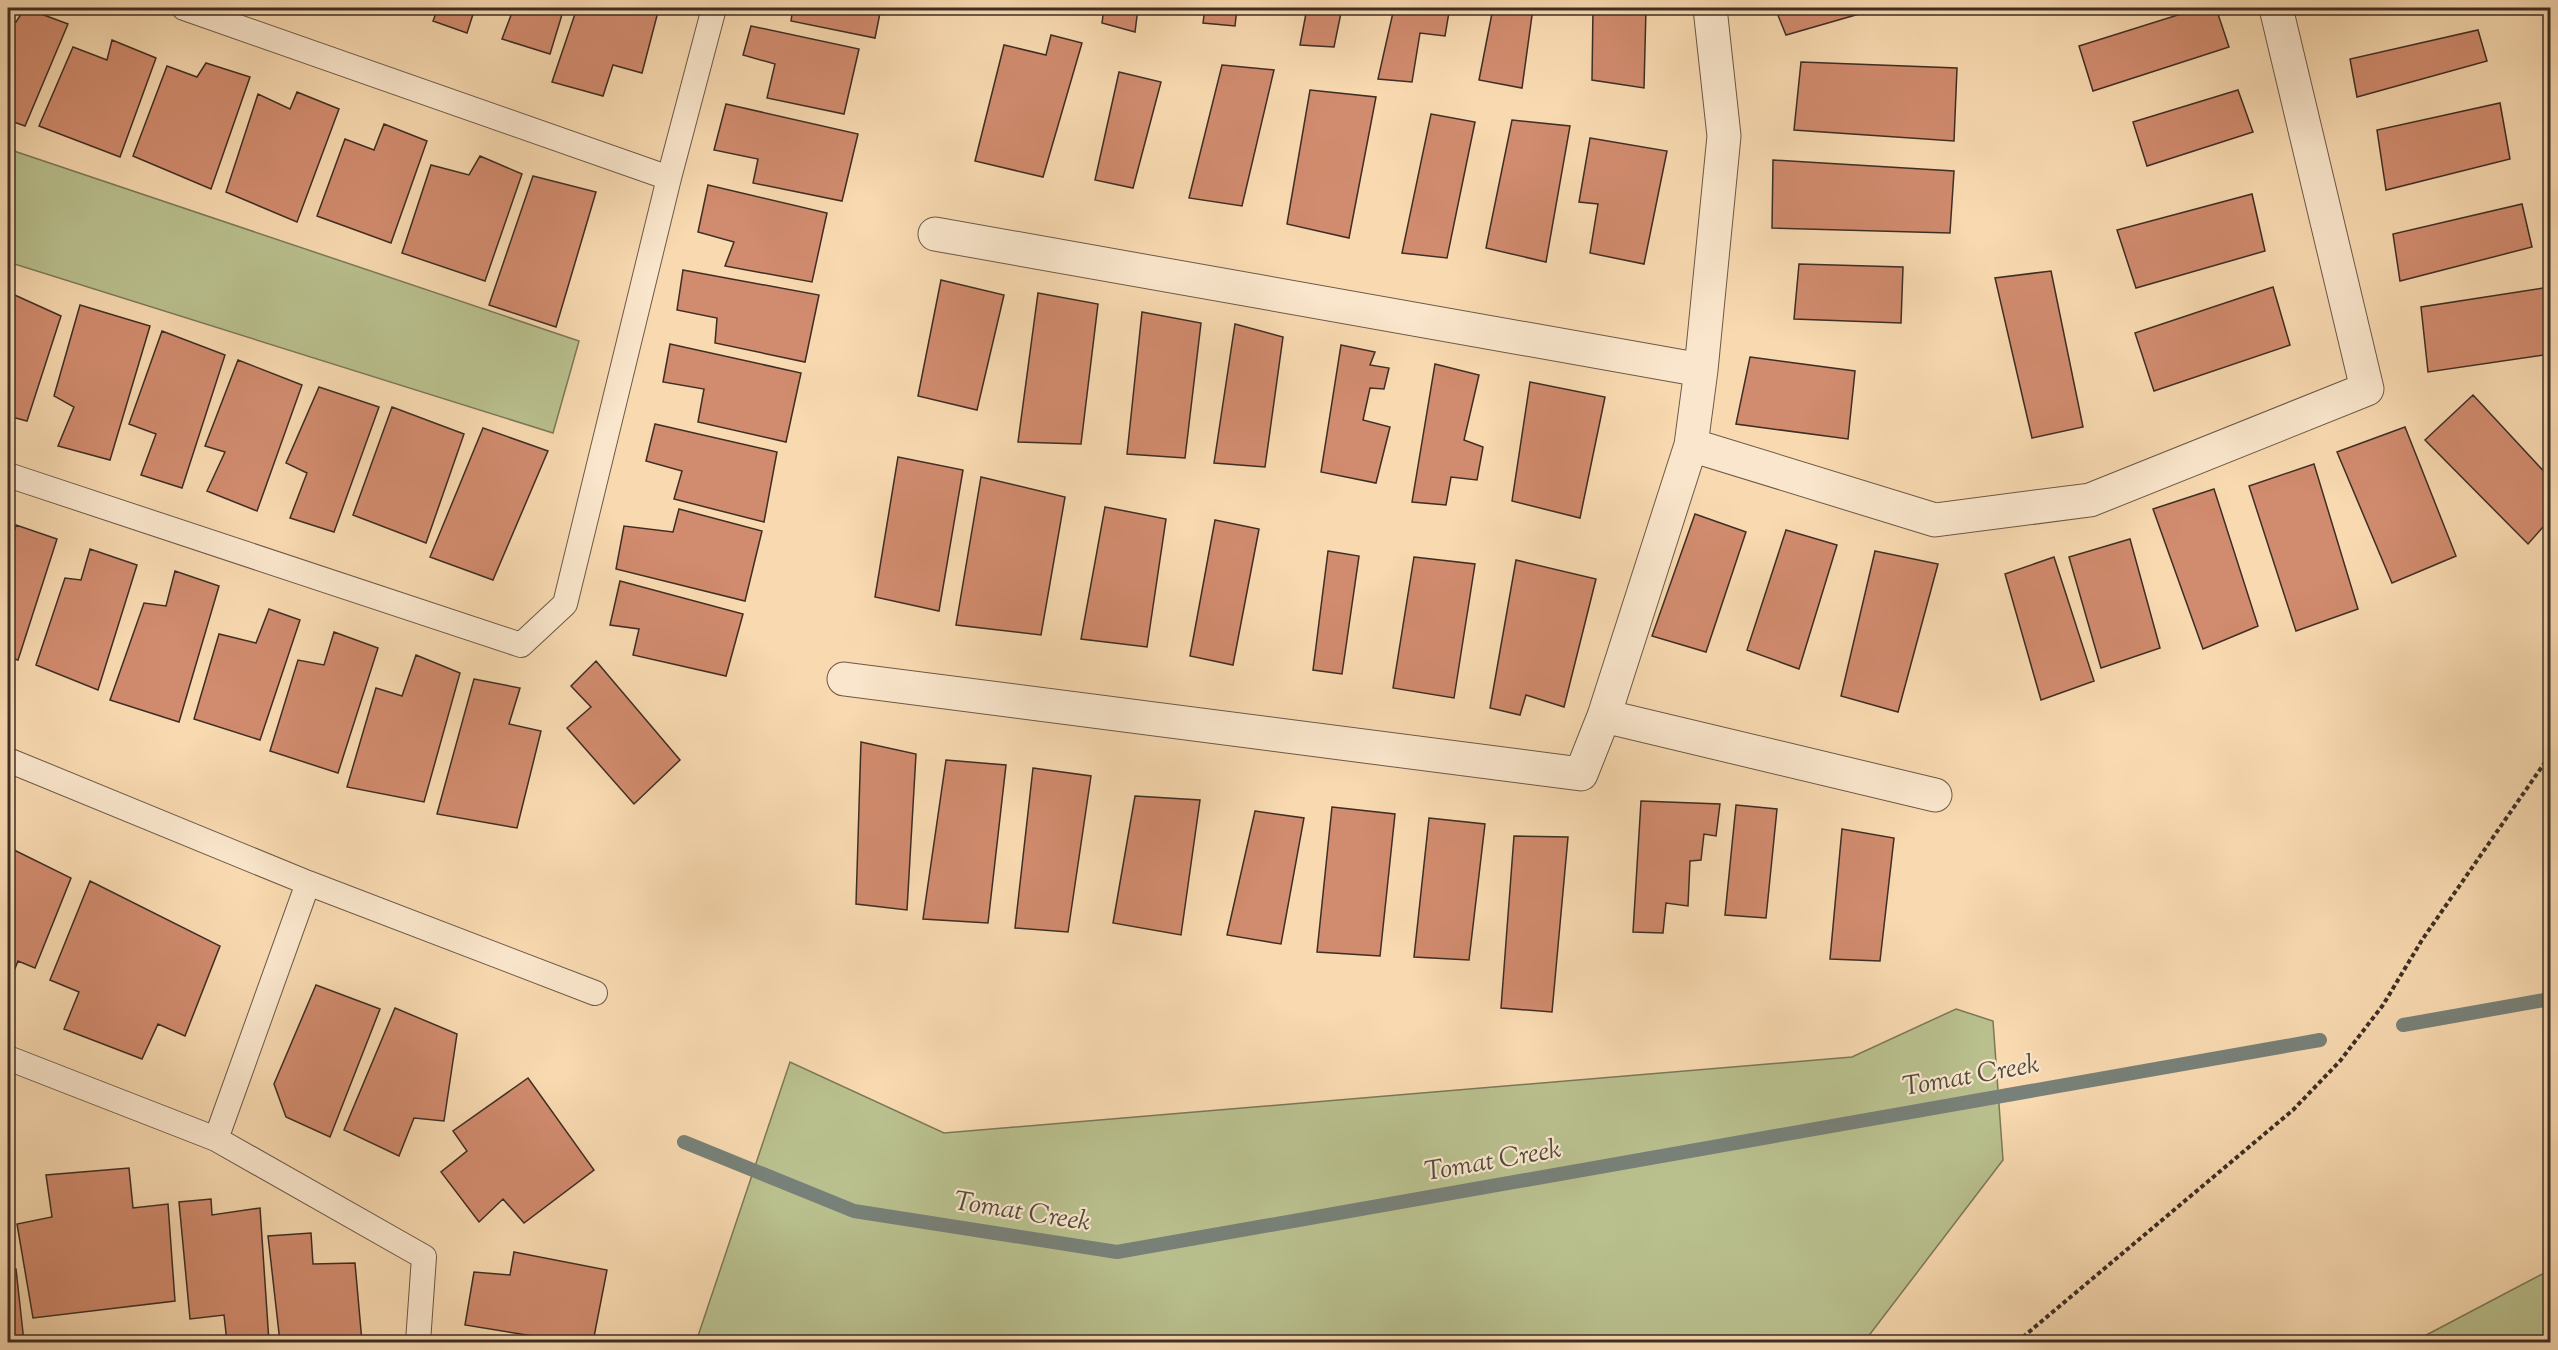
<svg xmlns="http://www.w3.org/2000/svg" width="2558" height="1350" font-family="'Sorts Mill Goudy',serif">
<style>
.green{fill:#b9c08e;stroke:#7c7759;stroke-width:1.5}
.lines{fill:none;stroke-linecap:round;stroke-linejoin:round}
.stream{stroke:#788179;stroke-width:14}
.building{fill:#d18b6e;stroke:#3e2e24;stroke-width:1.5}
.service-casing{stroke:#6c5947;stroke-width:26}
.minor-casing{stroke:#6c5947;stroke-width:35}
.path{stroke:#3e2e24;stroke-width:4;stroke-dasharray:4.5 3;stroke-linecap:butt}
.service{stroke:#fae6cc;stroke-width:24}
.minor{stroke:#fae6cc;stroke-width:33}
.labels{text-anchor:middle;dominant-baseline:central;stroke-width:4.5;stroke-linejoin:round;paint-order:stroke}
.water-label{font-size:27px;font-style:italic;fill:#514a40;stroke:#fae6cc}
</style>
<rect width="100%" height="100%" fill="#f8d9b0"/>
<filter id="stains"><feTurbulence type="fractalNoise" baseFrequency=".00333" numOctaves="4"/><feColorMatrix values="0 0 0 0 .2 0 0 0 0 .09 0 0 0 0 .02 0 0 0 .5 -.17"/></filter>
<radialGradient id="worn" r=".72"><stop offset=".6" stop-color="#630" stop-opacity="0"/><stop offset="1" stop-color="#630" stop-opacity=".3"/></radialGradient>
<!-- green -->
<path class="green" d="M8,149L579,341L553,433L8,262Z
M1956,1009L1993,1021L2003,1160L1864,1342H696L790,1062L944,1133L1852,1057Z
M2550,1270V1342H2413Z"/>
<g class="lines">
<!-- stream -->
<path class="stream" d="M2403,1025L2550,999
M684,1142L854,1211L1117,1252L2320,1040"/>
</g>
<!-- building -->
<path class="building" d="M25,8L68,24L25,126L8,120V19L16,22Z
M438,8H475L467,33L433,21Z
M507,8H564L550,54L502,39L513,10Z
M577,8H659L642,73L613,65L603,96L552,82Z
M793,8H881L875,38L791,21Z
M1104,8H1138L1135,32L1102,23Z
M1205,8H1237L1235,26L1203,23Z
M1307,8H1342L1334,47L1300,45Z
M1394,8H1430L1449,12L1445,36L1420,33L1412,82L1378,79Z
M1493,8H1533L1522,88L1479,80Z
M1593,8H1646L1644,88L1592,80Z
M1775,8H1880L1786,35Z
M2200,8H2216L2229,47L2093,91L2079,46Z
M751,26L859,49L844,114L767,98L775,64L743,55Z
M2478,30L2487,61L2357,97L2350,59Z
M1051,35L1082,43L1043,177L975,161L1004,45L1046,55Z
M112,40L156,58L120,157L39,126L73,47L107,60Z
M1801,62L1957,68L1954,141L1794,130Z
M206,63L250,77L211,189L133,156L167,66L197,77Z
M1222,65L1274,70L1242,206L1189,198Z
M1119,72L1161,82L1133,188L1095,180Z
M1310,90L1376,97L1349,238L1287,224Z
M2238,90L2253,132L2147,166L2133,122Z
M297,92L339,109L297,222L226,192L258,94L290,109Z
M2500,103L2510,159L2386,190L2377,130Z
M726,104L858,134L842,201L753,183L758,159L714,150Z
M1431,114L1475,122L1447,258L1402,253Z
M1512,120L1570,126L1546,262L1486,248Z
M384,124L427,141L391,243L317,216L345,139L374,150Z
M1590,138L1667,151L1644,264L1590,253L1598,204L1579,202Z
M480,156L522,174L485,281L402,253L431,165L469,175Z
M1773,160L1954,171L1950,233L1772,228Z
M533,176L596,192L556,327L489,305Z
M708,185L827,213L812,282L725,266L734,242L698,232Z
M2252,194L2265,251L2136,288L2117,230Z
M2522,204L2532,247L2400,281L2393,234Z
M1799,264L1903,267L1901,323L1794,319Z
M683,270L819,295L805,362L715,343L717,318L677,310Z
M2051,271L2083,427L2032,438L1995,278Z
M941,280L1004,295L977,410L918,396Z
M2273,287L2290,345L2154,391L2135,333Z
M2550,287V354L2428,372L2421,307Z
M8,292L61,316L27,421L8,416Z
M1038,293L1098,304L1081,444L1018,442Z
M80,305L150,326L110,460L58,446L74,407L54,396Z
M1142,312L1201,323L1185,458L1127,454Z
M1235,324L1283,337L1265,467L1214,463Z
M162,331L225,355L182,488L141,475L156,434L129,424Z
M670,344L801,373L786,442L698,422L704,389L663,382Z
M1341,345L1375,352L1370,365L1389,368L1384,389L1370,388L1363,420L1390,427L1376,483L1321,472Z
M1750,357L1855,371L1848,439L1736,424Z
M238,360L302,385L257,511L207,491L225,452L205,446Z
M1435,364L1479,375L1464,440L1483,447L1477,480L1451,477L1446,505L1412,502Z
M1530,382L1605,397L1580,518L1512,501Z
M319,387L379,407L334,532L290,518L307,473L286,463Z
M2473,395L2550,478V519L2528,544L2425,440Z
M392,407L464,434L426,543L353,515Z
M655,424L777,452L764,522L674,499L682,471L646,461Z
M2405,427L2456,556L2392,583L2337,452Z
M483,428L548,451L493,580L430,557Z
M898,457L963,470L939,611L875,597Z
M2314,464L2358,609L2296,631L2249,486Z
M981,477L1065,497L1041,635L956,625Z
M2214,489L2258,626L2203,649L2153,509Z
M1105,507L1166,519L1147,647L1081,639Z
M679,509L762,531L745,601L616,569L624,526L673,532Z
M1695,514L1746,532L1706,652L1652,636Z
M1215,520L1259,529L1233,665L1190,656Z
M16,525L57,539L18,660L8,657V554Z
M1786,530L1837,545L1799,669L1747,650Z
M2130,539L2160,648L2101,668L2069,557Z
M90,549L137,565L98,690L36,665L65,578L81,580Z
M1328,551L1359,556L1342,674L1313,670Z
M1875,551L1938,564L1898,712L1841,696Z
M1414,557L1475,564L1454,698L1393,688Z
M2054,557L2094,681L2041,700L2005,574Z
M1516,560L1596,579L1564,707L1526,695L1520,715L1490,708Z
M175,571L219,586L179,722L110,700L144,603L166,606Z
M620,581L743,614L726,676L633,655L639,629L610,625Z
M269,609L300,620L260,740L194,719L219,634L256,643Z
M334,632L378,648L338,773L270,751L298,660L324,665Z
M416,655L460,673L424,802L347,787L376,688L402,696Z
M596,661L680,760L634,804L567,728L591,707L571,686Z
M474,679L520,688L509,724L541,731L517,828L437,814Z
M861,742L916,754L907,910L856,904Z
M946,760L1006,765L988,923L923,919Z
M1033,768L1091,776L1068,932L1015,928Z
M1135,796L1200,800L1181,935L1113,923Z
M1641,801L1720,804L1716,836L1704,834L1701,860L1690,861L1688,906L1666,903L1663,933L1633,932Z
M1736,805L1777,809L1766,918L1725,915Z
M1332,807L1395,814L1380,956L1317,952Z
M1255,811L1304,818L1281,944L1227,935Z
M1429,818L1485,824L1469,960L1414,957Z
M1842,829L1894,838L1880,961L1830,959Z
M1514,836L1568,837L1552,1012L1501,1008Z
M8,847L71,878L35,968L18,961L8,986Z
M90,881L220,946L185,1036L158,1024L142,1059L64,1029L79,992L50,980Z
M316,985L380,1009L330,1137L286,1117L274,1084Z
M395,1008L457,1034L444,1121L414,1118L399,1156L344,1130Z
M528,1078L594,1170L524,1223L503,1199L479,1222L441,1172L467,1151L453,1131Z
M129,1168L133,1208L168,1204L175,1301L33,1318L17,1224L52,1217L46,1175Z
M211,1199L212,1215L260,1208L269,1342H227L224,1315L190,1319L179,1202Z
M311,1233L313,1264L355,1263L362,1342H280L268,1236Z
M514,1252L607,1270L593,1342H571L465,1325L474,1272L510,1275Z
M16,1269L24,1342H8V1270Z"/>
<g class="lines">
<defs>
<path id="service" d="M184,8L669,178
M8,475L521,645L565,604L669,178L714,8
M8,760L308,883L595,993
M8,1058L216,1139L424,1257L418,1342
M216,1139L308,883"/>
<path id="minor" d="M1710,8L1724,136L1701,370L1691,445L1935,520L2090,500L2367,389L2276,8
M935,234L1701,370
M844,679L1581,774L1604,716L1691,445
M1604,716L1935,795"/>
</defs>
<!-- service casing -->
<use href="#service" class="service-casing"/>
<!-- minor casing -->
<use href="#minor" class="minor-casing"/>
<!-- path -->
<path class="path" d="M2017,1342L2293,1110L2340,1061L2383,1005L2422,940L2550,755"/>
<!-- service -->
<use href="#service" class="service"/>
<!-- minor -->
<use href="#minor" class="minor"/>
</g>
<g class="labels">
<!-- water labels -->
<g class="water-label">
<text transform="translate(1971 1077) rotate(-10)">Tomat Creek</text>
<text transform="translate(1493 1162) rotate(-10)">Tomat Creek</text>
<text transform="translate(1022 1213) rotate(9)">Tomat Creek</text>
</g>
</g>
<!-- margin -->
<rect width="2558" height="1350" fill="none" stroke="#f8d9b0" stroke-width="30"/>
<rect x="9" y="9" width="2540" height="1332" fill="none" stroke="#3e2e24" stroke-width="3"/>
<rect x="15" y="15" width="2528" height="1320" fill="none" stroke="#3e2e24" stroke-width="1.5"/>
<rect width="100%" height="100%" filter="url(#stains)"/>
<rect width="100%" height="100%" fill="url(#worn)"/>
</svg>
